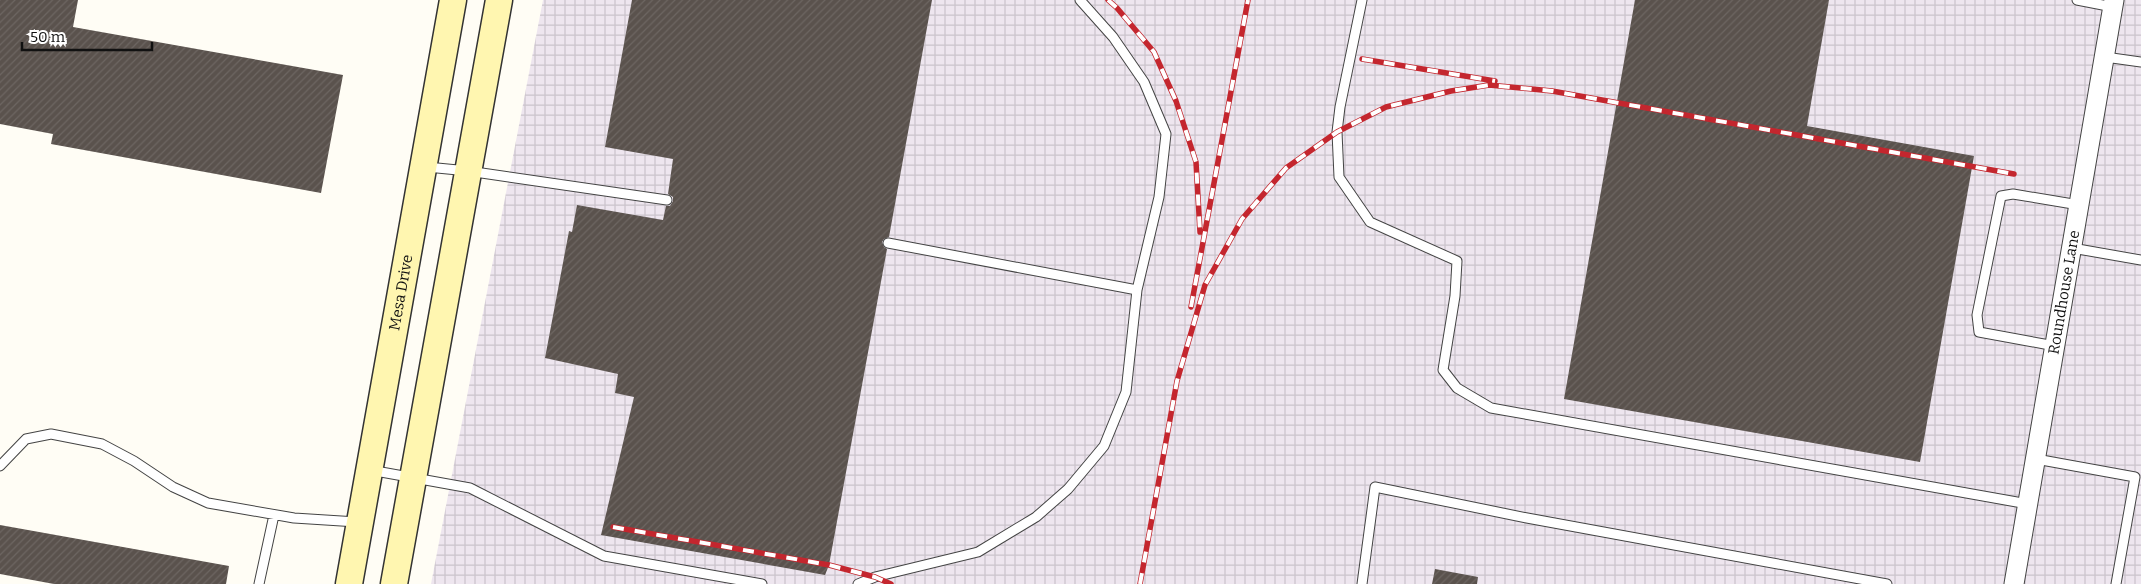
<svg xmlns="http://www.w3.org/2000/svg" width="2141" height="584" font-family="Bitter,serif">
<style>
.industrial{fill:url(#industrial-grid)}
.building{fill:url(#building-hatch)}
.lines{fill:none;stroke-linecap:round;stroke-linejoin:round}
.lane-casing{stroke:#444;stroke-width:11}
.street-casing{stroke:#444;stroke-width:21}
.secondary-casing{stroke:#333;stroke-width:29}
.lane{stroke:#fff;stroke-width:9}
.street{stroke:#fff;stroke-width:19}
.secondary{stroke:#fff6b0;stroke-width:26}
.rail-casing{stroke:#c4262e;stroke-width:5.5}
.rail{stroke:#fff;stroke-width:4;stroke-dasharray:11;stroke-linecap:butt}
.labels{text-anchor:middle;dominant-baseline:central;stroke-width:5;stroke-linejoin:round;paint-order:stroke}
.street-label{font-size:15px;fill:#111;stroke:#fff}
</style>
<defs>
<pattern id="industrial-grid" width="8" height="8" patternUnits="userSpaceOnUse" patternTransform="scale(1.25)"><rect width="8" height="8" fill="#eee6ef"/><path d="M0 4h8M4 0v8" fill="none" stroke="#cbc4cc"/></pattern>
<pattern id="building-hatch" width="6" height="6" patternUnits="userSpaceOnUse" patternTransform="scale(1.25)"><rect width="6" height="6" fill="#5a524d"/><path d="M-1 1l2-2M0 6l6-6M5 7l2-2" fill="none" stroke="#6d6662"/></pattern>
</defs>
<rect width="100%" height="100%" fill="#fffdf5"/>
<!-- industrial -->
<path class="industrial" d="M543,0H2141V584H431Z"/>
<!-- building -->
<path class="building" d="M0,0H78L73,27L343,75L321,193L51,144L53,134L0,124Z
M632,0H932L889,237L884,239L882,242L884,247L887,249L829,565L825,575L601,535L634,397L615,393L618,374L545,358L569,231L572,232L577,205L663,220L666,206H670L673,201V197L668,194L673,159L605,147Z
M1635,0H1829L1807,126L1974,156L1920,462L1564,399Z
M0,525L229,566L226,584H54L0,574Z
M1435,569L1478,577L1477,584H1432Z"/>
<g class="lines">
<defs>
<path id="lane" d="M1362,0L1340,107L1337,132L1339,177L1370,222L1457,261L1455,296L1443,370L1457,388L1491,408L2028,504
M2077,0L2113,7
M2105,57L2141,62
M427,167L468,171L667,200
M888,243L1137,290
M2072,248L2141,260
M2055,346L1979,332L1977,315L2001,196L2013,194L2079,205
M2036,459L2135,477L2116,584
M0,466L26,439L51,434L102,444L134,461L173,487L208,503L294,518L357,522
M370,470L470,488L604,556L762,584
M259,584L274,515
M858,584L875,577L978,552L1036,517L1068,489L1104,446L1126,392L1137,290L1159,197L1166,134L1144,82L1113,37L1080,0
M1362,584L1375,487L1527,518L1887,584"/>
<g id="street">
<path id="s1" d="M2014,584L2114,0"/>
</g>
<g id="secondary">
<path id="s2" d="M349,584L453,0"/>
<path d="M394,584L499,0"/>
</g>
</defs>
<!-- lane casing -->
<use href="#lane" class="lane-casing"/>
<!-- street casing -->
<use href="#street" class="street-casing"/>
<!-- secondary casing -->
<use href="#secondary" class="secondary-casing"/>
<!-- lane -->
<use href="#lane" class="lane"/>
<!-- street -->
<use href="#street" class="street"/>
<!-- secondary -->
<use href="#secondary" class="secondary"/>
<defs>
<path id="rail" d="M1108,0L1117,8L1154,52L1176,101L1196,162L1200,232
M1362,59L1495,81
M1191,307L1248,0
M613,527L829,565L875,577L891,584
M1140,584L1177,381L1205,285L1242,219L1286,168L1337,132L1386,107L1451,91L1489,85L1552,91L2014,174"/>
</defs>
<!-- rail casing -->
<use href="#rail" class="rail-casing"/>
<!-- rail -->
<use href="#rail" class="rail"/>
</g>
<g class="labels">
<!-- street labels -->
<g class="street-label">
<text stroke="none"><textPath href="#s2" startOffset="296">Mesa Drive</textPath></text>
<text stroke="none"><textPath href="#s1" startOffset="296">Roundhouse Lane</textPath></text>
</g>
</g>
<!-- scale -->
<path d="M22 42v8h130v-8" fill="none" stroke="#111111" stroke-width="2.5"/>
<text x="30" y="42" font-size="15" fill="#111111" stroke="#ffffff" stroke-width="4" paint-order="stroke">50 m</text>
</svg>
